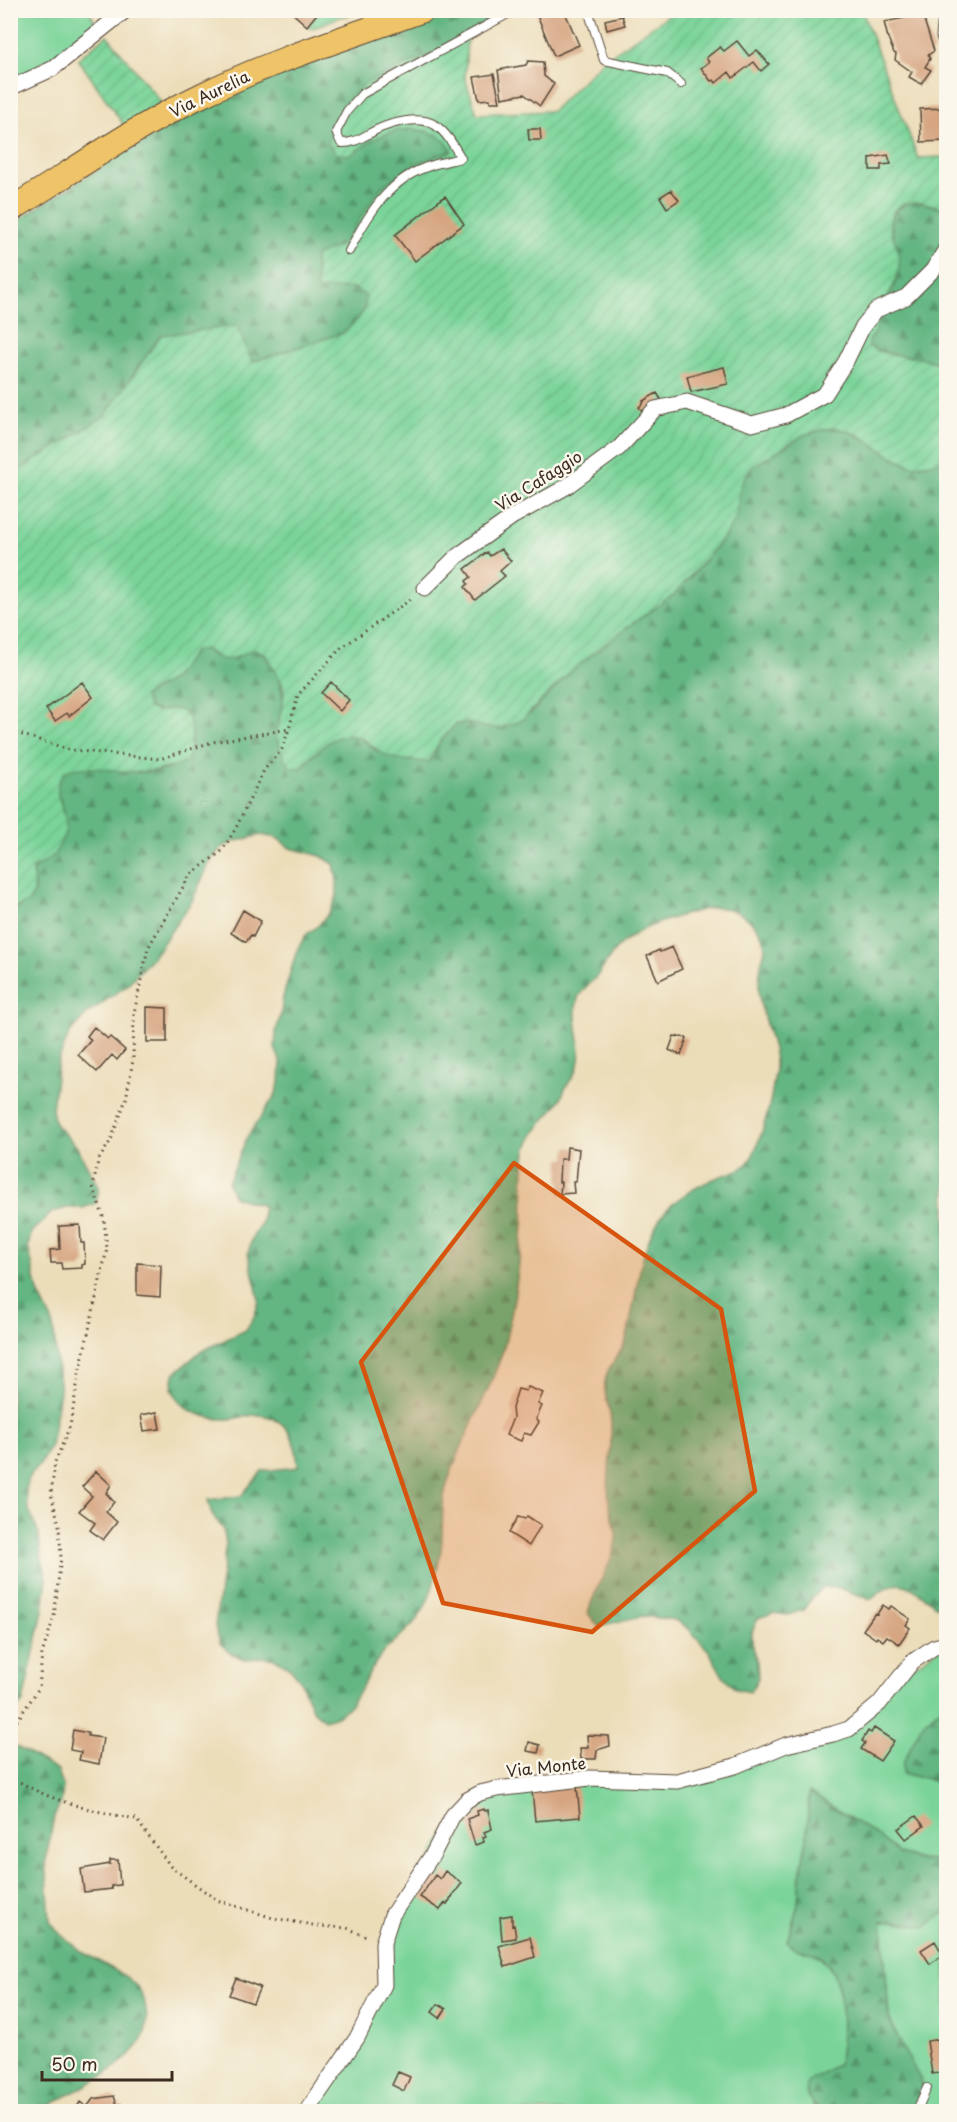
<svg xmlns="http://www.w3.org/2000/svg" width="957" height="2122" font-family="'Playpen Sans',sans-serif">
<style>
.green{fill:#7ad49a;stroke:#5a7f5c;stroke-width:1.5}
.forest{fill:url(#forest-firs);stroke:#4f7050;stroke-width:1.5}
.garden{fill:url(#garden-furrows);stroke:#5a7f5c;stroke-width:1.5}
.building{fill:#d6a480}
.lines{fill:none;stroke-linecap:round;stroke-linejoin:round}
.service-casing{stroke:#564535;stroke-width:10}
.minor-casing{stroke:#564535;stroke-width:17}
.primary-casing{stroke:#564535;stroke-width:26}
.path{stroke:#564535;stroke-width:3;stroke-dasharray:1.5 4.5;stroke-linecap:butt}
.service{stroke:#fff;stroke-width:8}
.minor{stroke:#fff;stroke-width:15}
.primary{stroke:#efc469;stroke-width:24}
.marked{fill:#d7540e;fill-opacity:0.2;stroke:#d7540e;stroke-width:4.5;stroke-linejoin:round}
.labels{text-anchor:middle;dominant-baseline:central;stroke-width:5;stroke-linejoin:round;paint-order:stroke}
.street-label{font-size:16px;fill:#3b2a1e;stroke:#fbf7ec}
</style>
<defs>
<pattern id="forest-firs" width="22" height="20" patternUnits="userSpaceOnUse" patternTransform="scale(1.5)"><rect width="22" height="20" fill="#63b682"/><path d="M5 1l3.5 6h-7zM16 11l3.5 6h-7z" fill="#53946a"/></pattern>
<pattern id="garden-furrows" width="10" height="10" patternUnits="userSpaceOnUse" patternTransform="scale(1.5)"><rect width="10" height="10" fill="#7ad49a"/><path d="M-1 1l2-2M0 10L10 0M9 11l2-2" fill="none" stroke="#6ab684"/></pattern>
</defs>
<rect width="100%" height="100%" fill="#fbf7ec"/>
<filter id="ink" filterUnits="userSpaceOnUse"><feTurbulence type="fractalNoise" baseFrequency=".0167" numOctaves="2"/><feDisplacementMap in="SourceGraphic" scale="12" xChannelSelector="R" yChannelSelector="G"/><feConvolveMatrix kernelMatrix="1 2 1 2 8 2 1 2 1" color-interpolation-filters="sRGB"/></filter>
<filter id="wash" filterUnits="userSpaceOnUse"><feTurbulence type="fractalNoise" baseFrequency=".008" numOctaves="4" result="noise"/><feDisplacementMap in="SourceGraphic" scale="24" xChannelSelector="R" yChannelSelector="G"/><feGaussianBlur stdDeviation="1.35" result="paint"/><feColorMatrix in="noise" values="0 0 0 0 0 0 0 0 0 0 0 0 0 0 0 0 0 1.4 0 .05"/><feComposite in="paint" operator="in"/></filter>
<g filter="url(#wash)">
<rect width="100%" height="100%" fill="#ecddb9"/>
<!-- green -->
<path class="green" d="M23,10L89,11L96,23L50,67L11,84L10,13Z
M946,1644V1703L921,1726L903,1774L925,1778L943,1785L946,1796L943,1813L946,1819V1855L943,1858L924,1861L899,1854L878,1836L809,1793L807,1839L800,1875L798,1905L788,1941C797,1945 808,1949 817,1955C847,1972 844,2035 838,2064L832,2068L813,2106L819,2111L308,2112L385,1986V1944L444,1834L479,1796L589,1784L678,1786L833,1735L905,1672Z
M946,1911V2111H914L905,2052L889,2018L882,1922L894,1921L926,1927Z"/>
<!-- forest -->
<path class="forest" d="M459,11H508L467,38L351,155C373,137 402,122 431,133C441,136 448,141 452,151L414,164L381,187L343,244L315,256L342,288H355L366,296L365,308L358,319L343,333L252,362L161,335L104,417L22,468L11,478V224C87,177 162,126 244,89C314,57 387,36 459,11Z
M911,201L923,203L946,210V367C922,353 893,359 868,346C869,336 871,318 876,310C879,306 883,303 886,299C894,290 897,281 898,269C902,241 873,217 911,201Z
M837,428C844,431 852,432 859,436C891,452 909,481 946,455V1601L937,1606C906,1585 904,1573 870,1599L839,1588L823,1587L812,1598L803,1610L788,1615L773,1613L758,1618L752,1632V1647L757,1662L758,1678L750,1692L736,1689L724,1678L709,1651L688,1628L675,1620L643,1616L598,1626L588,1613C594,1588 613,1565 616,1538C617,1526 611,1516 609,1504C605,1475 615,1443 610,1414C607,1399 601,1386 608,1371C613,1359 621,1354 626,1340C638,1298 636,1249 664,1213C677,1197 698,1186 716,1178C737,1169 746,1173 756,1148C765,1127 776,1084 775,1061C773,1040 763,1021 760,1000C758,988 759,977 761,965C762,959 765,953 765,947C763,926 741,910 722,908C710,906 698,911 687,914C661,921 634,930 616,949C608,958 603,970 595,978C588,985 582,989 578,998C571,1019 583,1040 579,1060C578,1070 573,1076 568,1084C560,1096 567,1088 560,1100C549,1117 531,1131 526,1152C521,1175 525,1200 523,1224C520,1259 516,1295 508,1330C497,1385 462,1433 446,1488C440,1508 444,1529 441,1550C438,1569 432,1593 423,1610C413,1629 394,1639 381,1655C368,1672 361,1693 347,1708C340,1716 334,1717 324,1720L312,1709L300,1680L290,1668L276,1659L261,1657L245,1660L230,1653L220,1643L215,1626L226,1543L223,1528L212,1515L208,1500L241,1496L262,1471L298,1467C297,1445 291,1422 266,1416C252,1412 237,1420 223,1419C215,1419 203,1416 196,1413C185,1409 178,1399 172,1390L174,1374L200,1352L246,1330L255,1315L259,1300L248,1253L253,1236L261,1223L264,1206L234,1197L228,1183L247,1137L275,1096L280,1080L281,1063L275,1048L276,1031L281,1014L283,997L297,950L306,935L319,925L330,912L337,896V880L334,864L321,856L290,848L277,838L261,835L233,842L221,848L211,860L192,901L156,953L126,986L87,1014L69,1034L58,1062L52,1109L55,1124L77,1147L99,1188L96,1203L83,1208H67L53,1212L32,1231L28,1246L38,1292L53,1323L60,1392L51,1445L40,1464L29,1476L26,1490L28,1507L39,1534L40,1550L47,1579L43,1611L23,1702L11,1716V909L18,908L34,892L33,869L53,856C56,845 66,820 64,811C62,800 53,791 58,779C69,757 114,770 133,772C145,773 158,771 170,769L188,716C178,709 171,708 158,712L149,708L144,697L153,690L173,679L194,651L205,649L213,656L234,660L243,653L255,649C265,654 268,659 274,669C289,694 281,710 276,737L302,768C316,753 335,727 360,738C366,741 372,749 379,752C386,754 424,753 435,753L440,741L456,724L467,723L489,728L531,713L571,671L634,622L653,610L690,578L722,540L735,521L741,485L746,474L753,466L803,435L825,429Z
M946,1703V1796L943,1785L925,1778L903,1774V1763L921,1726Z
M10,1743L58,1771L63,1786L61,1803L54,1816L46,1860L50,1921L60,1934L84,1953L127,1977L139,1989L145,2004L147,2018L145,2034L138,2046L127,2058L103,2076L50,2105L35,2109L11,2110L10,1955L13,1954L10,1941Z
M809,1792L878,1836L899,1854L924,1861L943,1858L946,1855V1911L926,1927L894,1921L882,1922L889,2018L905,2052L925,2088L914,2111H819L807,2096L806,2085L810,2080L838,2064C844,2036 847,1969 816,1954C805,1949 794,1953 787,1941L798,1905L800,1875L807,1839Z"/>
<!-- garden -->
<path class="garden" d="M320,11H373L339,17L311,29L307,26Z
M675,11H862L918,158L946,157V210C928,202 891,193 890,225C890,232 895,240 897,247C904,272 893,293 876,310V332L869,340L868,346C893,360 922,353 946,367V455L937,462L913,466L891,456L859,435L837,428L825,429L803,435L794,441L753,466L746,474L741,485L735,521L722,540L674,595L634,622L571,671L521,721L501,728H489L467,723L456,724L440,741L429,762C416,761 399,761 387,756C377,752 370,742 360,738C335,727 316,753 301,768L290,767L284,758L276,737L284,694L282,683L265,654L255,649C231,658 229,668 205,649L194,651L173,679L153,690L144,697L149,708L158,712C200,698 191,737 188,762C171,769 155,772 137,772C111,772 92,763 66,771C42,798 80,812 60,844C58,848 56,853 53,856C48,861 39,865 33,869L34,892L29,902L11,909V478L22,468L104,417L161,335L237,326L252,362L343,333L358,319L365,308L366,296L354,288L317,290L315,256L343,244L381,187L414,164L452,151C448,141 441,136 431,133C402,122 373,137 351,155L337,154L329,145L328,139L344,104L356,91L369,82L467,38L465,78L477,114L552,111L604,60Z
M107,35L161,102L125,127L78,59Z"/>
<g id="blocks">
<!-- building -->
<path class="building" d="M289,10H320L307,26Z
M535,10H564L579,45L554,56Z
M904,10H928L930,18L924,20L934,51L928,55L930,59L925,67L931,70L921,84L909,77L912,72L895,60L896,54L894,53L888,38L884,22L905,18Z
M622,16L625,25L607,30L605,20Z
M737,41L749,56L757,50L769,64L761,71L754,62L733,78L729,72L716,83L714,80L711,81L701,68L709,62L706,58L720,47L724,51Z
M528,61L543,62L544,76L554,84L540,106L524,94L502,98L498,70L526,65Z
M494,74L500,102H490V99L479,100L474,77Z
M946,108V141L921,142L920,109Z
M528,129H540L541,140H529Z
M888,155L891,164L881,165V170H870V158Z
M671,190L679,200L667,208L660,197Z
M445,196L464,224L415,261L395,235Z
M724,367L728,384L691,392L687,376Z
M657,393L662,401L643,412L639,407L644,402L643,401Z
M501,549L511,561L500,571L505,576L475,600L465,587L468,584L466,581L471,577L465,569L487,552L490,556Z
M82,682L93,697L69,716L67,713L55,721L46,709Z
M331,682L349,700L340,711L321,693Z
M243,910L261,921L253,937L251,935L246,942L231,933Z
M672,947L682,969L658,981L647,956L659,950L660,952Z
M147,1007L167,1008V1042H147Z
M94,1027L108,1039L110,1037L125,1050L117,1060L112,1055L97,1072L78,1055L91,1040L87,1036Z
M674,1036L687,1038L681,1055L669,1050Z
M567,1147L579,1149L576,1182H573L574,1193L560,1194L561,1182H559L560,1159H566Z
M80,1225L81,1243H84L85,1264L82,1265V1268L62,1269L61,1263H51L50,1250L60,1249L59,1226Z
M137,1263L161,1265L160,1297L137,1295Z
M528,1387L543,1393L538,1404L542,1406L536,1419L539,1422L531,1435L524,1433L521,1441L506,1435L513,1418L512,1408L518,1389L526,1391Z
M157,1412L160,1429L144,1431L141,1415Z
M96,1471L111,1485L106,1493L114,1502L106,1512L117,1522L103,1540L90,1530L95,1523L79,1511L92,1496L82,1487Z
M527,1516L541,1525L529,1546L509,1533L518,1517L525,1519Z
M883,1605L889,1609L891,1606L910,1619L906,1625L910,1628L899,1644L887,1636L883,1641L877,1637L876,1639L863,1630L875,1613L877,1614Z
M874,1728L894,1741L880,1761L861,1749L865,1743L862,1741L868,1731L871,1733Z
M73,1730L88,1733V1736L103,1738L99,1764L79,1760L81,1752L70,1750Z
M587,1735L609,1736L610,1746L597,1750L596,1759H581L580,1748H588Z
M529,1742L540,1745L538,1753L527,1751Z
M577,1787L580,1817L535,1821L532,1790Z
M484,1809L485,1811L488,1810L492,1829L484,1832L486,1836L483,1837L484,1842L475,1845L467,1819L478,1815L477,1811Z
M916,1816L924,1826L906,1839L898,1829Z
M110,1860H118L120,1885L111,1886L112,1889L84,1892L81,1869L110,1864Z
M445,1871L462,1883L447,1904L445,1903L440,1910L420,1897L435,1875L440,1879Z
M512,1915V1926L514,1925L516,1938L502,1940L500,1917Z
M530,1937L535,1957L505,1967L499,1946Z
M935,1941L943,1955L930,1964L921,1950Z
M236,1978L260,1987L253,2003L229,1995Z
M438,2004L446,2009L440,2018L432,2012Z
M946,2038V2072L932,2074L927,2041Z
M398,2072L410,2077L404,2091L392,2085Z
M114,2096L117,2105L121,2104V2112H74L80,2102L87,2107L93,2099Z"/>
</g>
</g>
<g filter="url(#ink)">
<use href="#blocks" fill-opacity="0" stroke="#564535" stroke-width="1.5"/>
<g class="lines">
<defs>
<path id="service" d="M588,10L604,60L667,73L681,84
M349,251C366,218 387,182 424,168C436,163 449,161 461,158C454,146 447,133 435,125C419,115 391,123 376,130C364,136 354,144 341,143L336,132L347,111L362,94L515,10
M916,2112L927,2088"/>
<path id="minor" d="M946,16L944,36L946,40
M10,88L52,69L126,10
M425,588L456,557L512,517L566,487L619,448L655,409L687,402L752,424L786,415L825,394L846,361L863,326L876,310L906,297L933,270L946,249
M306,2112L357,2038L384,1985L383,1943L392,1915L433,1854L453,1815L467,1800L480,1793L497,1789L590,1778L677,1781L735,1766L786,1745L833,1734L849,1729L879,1704L912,1662L934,1647L946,1644"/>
<path id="primary" d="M10,210C73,171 135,127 202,95C273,60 349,37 423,10"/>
</defs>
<!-- service casing -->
<use href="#service" class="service-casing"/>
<!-- minor casing -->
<use href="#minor" class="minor-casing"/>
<!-- primary casing -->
<use href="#primary" class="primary-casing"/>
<!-- path -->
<path class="path" d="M10,731L71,750L160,759L212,742L289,729
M10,1731L39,1688L42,1654L54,1617L61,1557L59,1524L51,1494L55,1462L70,1426L79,1374L107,1249L104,1219L93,1187L98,1161L111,1140L126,1099L133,1060L134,1013L148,948L190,875L222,851L236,828L264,770L282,749L289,729L298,695L341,648L414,597
M10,1776C48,1801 92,1811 136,1819L171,1867L217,1900L273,1918L318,1926L347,1928L368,1937"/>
<!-- service -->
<use href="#service" class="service"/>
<!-- minor -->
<use href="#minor" class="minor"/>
<!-- primary -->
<use href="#primary" class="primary"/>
</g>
</g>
<!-- marked area -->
<path class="marked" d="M514,1163L721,1309L755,1491L592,1632L443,1603L361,1362Z"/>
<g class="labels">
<!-- street labels -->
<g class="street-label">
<text transform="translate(209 93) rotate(-26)">Via Aurelia</text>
<text transform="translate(538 480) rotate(-32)">Via Cafaggio</text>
<text transform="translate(546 1766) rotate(-6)">Via Monte</text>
</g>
</g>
<!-- margin -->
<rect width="957" height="2122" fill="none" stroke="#fbf7ec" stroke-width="36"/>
<!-- scale -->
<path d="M42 2071v9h130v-9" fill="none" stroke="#3b2a1e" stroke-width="3"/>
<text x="51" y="2071" font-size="18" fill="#3b2a1e" stroke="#fbf7ec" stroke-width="4.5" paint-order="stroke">50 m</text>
</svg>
